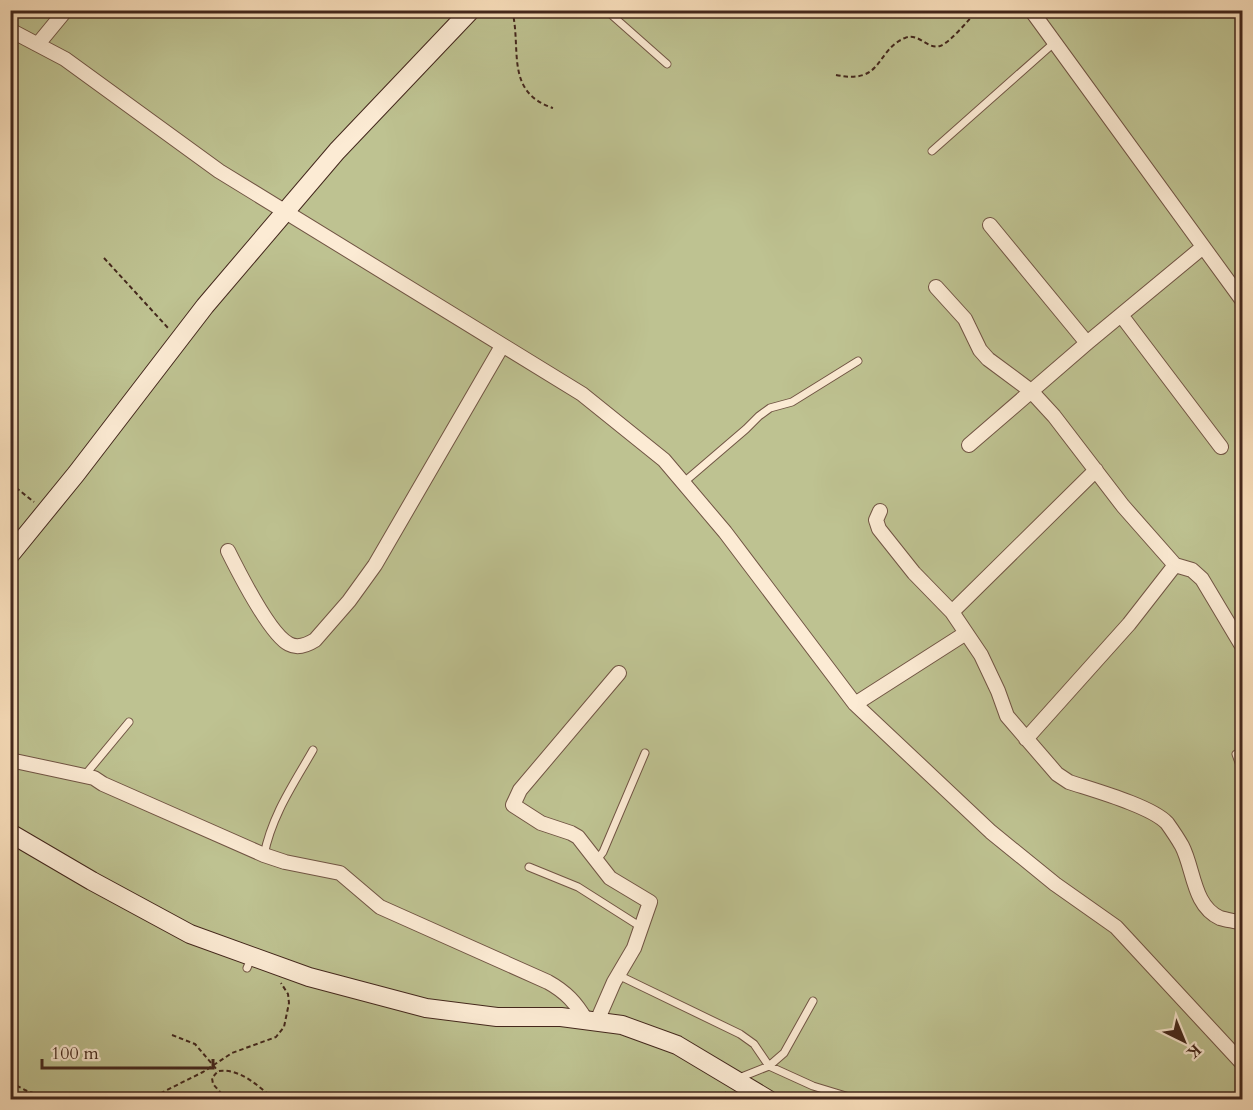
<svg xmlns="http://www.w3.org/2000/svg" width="1253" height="1110" font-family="Cardo,serif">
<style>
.green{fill:#bec291;stroke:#807456;stroke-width:1.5}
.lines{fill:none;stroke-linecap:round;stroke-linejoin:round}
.lane-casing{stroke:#715544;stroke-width:9}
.street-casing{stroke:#715544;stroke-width:16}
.secondary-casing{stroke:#43271c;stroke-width:20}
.path{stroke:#43271c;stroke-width:2;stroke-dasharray:4.5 3;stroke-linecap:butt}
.lane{stroke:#fcebd4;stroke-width:7}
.street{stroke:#fcebd4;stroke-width:14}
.secondary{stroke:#fcebd4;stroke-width:18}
</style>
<rect width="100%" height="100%" fill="#fae0bd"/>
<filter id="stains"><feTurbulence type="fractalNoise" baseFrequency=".00333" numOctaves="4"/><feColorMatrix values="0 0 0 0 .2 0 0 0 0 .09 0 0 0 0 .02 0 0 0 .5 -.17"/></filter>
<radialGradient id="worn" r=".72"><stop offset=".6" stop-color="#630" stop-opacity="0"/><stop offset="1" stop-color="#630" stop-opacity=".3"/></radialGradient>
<!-- green -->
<path class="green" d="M10,11H1242V1099H11Z"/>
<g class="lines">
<defs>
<path id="lane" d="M606,10L667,64
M932,151L1055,42
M683,483L746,429L759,416L770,408L792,402L858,361
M1236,754L1242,771
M85,775L129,722
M264,855C272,815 293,785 313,750
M596,861L603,852L645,753
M529,867L578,887L641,927
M247,968L252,956
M618,975L740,1034L754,1044L769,1066L813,1086L859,1100
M739,1078L769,1066L784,1053L813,1001"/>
<path id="street" d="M1031,10L1242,300
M10,30L65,59L219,171L582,394L664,460L725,532L855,704L991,832L1055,884L1116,927L1242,1063
M38,44L66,10
M990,225L1087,343
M936,287L965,319L980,350L988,359L1031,391L1054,416L1123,506L1175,565
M1121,315L1221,447
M969,445L1087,343L1203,247
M880,511L876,520L879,529L914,573L952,612L981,655L998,691L1007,716L1057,774L1069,782C1093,790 1151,806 1167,823C1172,830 1178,839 1182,846C1194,869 1193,906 1220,918C1227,920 1235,921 1242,923
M228,551C238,571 270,635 289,644C298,649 307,645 315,640L349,601L375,565L502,346
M952,612L1096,470
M855,704L966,633
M1026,739L1129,624L1175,565L1192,570L1202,579L1242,646
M10,760L94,778L103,784L264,855L285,862L340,873L380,907L548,982C566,992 576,1003 586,1020
M597,1021L614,982L634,948L650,902L610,878L578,837L571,833L541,823L513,805L520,790L619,673"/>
<path id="secondary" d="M10,555L76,474L205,306L337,151L471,10
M10,833L92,881L190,934L309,977L426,1008L497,1017H561L622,1025L677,1045L769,1100"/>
</defs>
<!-- lane casing -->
<use href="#lane" class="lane-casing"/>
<!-- street casing -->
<use href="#street" class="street-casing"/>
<!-- secondary casing -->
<use href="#secondary" class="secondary-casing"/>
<!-- path -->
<path class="path" d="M512,10C522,48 504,92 553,108
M836,75C884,85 875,50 905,38C919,32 927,50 940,46C951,42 969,19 978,10
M104,258L169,329
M10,483L34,502
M172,1035L195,1044L218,1071
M10,1082L27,1091L53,1100
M147,1100L203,1072L232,1053L276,1037L284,1027L289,1003L288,994L281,983
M227,1100L213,1084L212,1078L218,1071C241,1068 259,1087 275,1100
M721,1100L726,1092"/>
<!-- lane -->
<use href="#lane" class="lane"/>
<!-- street -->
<use href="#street" class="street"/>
<!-- secondary -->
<use href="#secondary" class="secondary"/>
</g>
<!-- margin -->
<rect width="1253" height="1110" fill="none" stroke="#fae0bd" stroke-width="36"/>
<rect x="12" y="12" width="1229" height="1086" fill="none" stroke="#43271c" stroke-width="3"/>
<rect x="18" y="18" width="1217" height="1074" fill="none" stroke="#43271c" stroke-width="1.5"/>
<!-- north arrow -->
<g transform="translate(1184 1041) rotate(137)" stroke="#fcebd4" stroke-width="4.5" paint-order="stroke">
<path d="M0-4.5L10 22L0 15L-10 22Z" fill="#43271c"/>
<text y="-9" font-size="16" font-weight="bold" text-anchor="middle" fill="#43271c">K</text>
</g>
<!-- scale -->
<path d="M42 1059v9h171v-9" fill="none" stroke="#43271c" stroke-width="3"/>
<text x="51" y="1059" font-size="18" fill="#43271c" stroke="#fcebd4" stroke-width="4.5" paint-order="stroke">100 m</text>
<rect width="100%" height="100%" filter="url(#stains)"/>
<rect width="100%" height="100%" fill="url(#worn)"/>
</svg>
